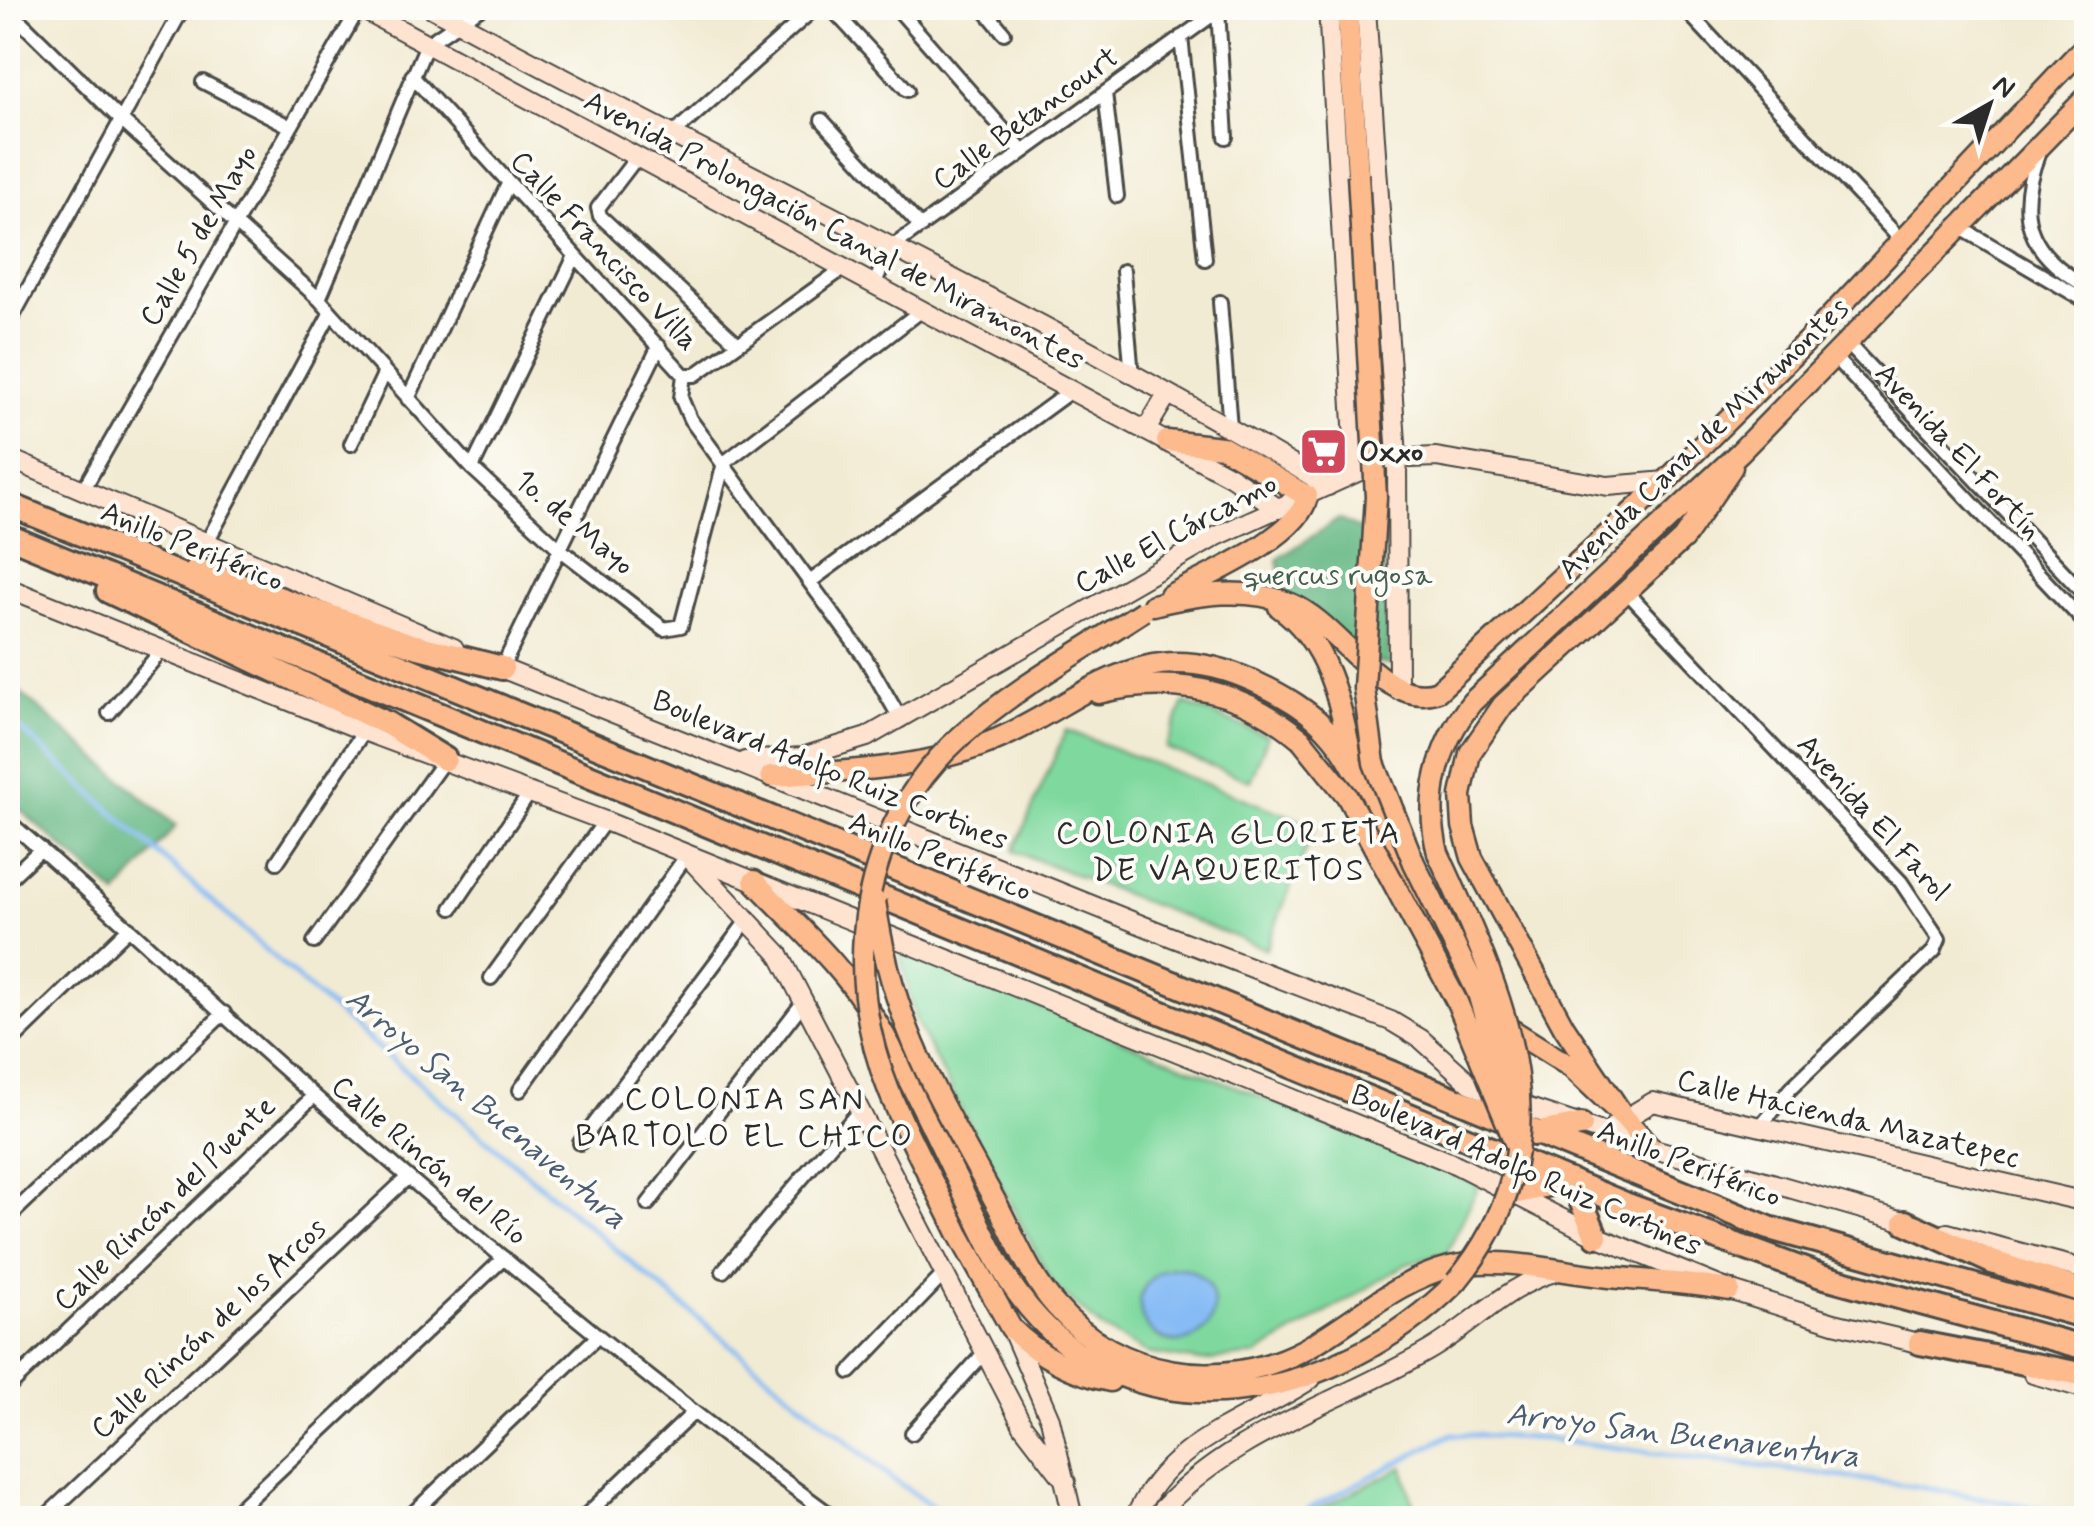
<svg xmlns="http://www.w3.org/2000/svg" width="2094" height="1526" font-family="Mynerve,sans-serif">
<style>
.green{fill:#7fd99f;stroke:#558265;stroke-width:2.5}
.forest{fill:#67b986;stroke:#497258;stroke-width:2.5}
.water{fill:#86bbf5;stroke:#587390;stroke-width:2.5}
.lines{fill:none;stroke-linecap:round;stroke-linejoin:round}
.stream{stroke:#86bbf5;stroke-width:5}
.street-casing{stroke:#494844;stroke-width:18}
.secondary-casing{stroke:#494844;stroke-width:22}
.primary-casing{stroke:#494844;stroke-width:25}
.highway-casing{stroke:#494844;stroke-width:28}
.street{stroke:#fff;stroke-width:12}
.secondary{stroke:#fee3d1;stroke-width:18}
.primary{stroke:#fcba8d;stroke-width:20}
.highway{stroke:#fcba8d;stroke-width:22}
.primary-bridge-casing{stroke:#494844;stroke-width:25;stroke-linecap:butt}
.primary-bridge{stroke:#fcba8d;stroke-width:20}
.labels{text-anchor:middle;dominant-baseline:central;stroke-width:8;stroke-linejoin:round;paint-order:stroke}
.street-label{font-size:30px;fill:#2b2b2b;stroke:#fdfcf7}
.poi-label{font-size:30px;font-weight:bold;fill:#2b2b2b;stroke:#fdfcf7;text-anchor:start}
.park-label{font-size:30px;fill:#445f4e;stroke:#fdfcf7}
.neighbourhood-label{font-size:32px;letter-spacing:2.5px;fill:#2b2b2b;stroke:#fdfcf7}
.water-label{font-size:32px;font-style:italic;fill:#4b5d72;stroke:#fdfcf7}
</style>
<rect width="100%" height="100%" fill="#fdfcf7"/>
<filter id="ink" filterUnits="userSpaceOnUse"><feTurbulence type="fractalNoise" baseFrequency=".01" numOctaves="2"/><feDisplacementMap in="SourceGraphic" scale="20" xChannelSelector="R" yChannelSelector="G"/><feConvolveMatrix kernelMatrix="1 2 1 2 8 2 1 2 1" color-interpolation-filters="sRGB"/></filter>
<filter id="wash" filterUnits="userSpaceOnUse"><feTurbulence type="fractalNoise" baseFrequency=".0048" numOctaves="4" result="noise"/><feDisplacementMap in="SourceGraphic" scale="40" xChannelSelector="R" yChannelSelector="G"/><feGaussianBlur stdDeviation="2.25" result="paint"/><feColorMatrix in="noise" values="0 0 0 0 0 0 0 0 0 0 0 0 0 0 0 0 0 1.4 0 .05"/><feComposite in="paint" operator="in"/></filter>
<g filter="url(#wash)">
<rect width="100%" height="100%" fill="#f2ebd3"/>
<!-- green -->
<path class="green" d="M1184,703L1268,736L1250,781L1166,748Z
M1066,730L1315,826L1266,949L1014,851Z
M899,950L1479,1185L1447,1253L1407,1264L1256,1355L1200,1361L1147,1353L1103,1329L1053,1285L916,1022Z
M1403,1467L1416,1515L1302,1518Z"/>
<!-- forest -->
<path class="forest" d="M1339,519L1382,541L1390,665L1374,662L1284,593L1278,559Z
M8,682L176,826L117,895L8,799Z"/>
<!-- water -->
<path class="water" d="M1140 1305a37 37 0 1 1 74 0a37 37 0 1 1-74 0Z"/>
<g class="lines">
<!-- stream -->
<path class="stream" d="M8,718L316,995L646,1275L893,1479L949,1518
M1292,1518L1452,1434L1550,1439L1921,1487L2086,1517"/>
</g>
</g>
<g filter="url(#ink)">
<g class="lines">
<defs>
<path id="street" d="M831,8L907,90
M897,8L1023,152
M983,8L1004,33
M1684,8L1902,241
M8,9L121,120L319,299L472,468L561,550L664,629L681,626L724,463L922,310
M1218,10L1226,137
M1181,37L1205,259
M412,76L684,375L681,398L690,419L866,659L901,720
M203,82L291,127
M1105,93L1117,196
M822,120L921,227
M673,134L815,8
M2039,152C2014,215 2028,254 2086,286
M637,157L598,208L600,216L737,343
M1961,228L2086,301
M1123,271L1132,376
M874,284L892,247L1222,8
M319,299L427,44L480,8
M1220,302L1230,428
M8,325L183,8
M1848,344L2086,596
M1834,357L2086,624
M684,375H695L844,268
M408,399L508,184
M351,444L385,372
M472,468L575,256
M83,490L359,8
M207,542L331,312
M811,581L1072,390
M1626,591L1901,882L1939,939L1934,951L1790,1089L1762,1124
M502,668L659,346
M109,713L162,650
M8,821C113,911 213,1008 318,1099C485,1245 655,1388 835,1518
M277,862L364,731
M8,880L41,849
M452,908L531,791
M314,942L445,759
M491,978L605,821
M8,1045L129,928
M520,1090L687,855
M580,1143L749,918
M648,1204L805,1000
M8,1218L224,1013
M723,1271L860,1110
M850,1372L946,1272
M8,1388L314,1096
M912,1433L985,1352
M44,1518L408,1177
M229,1518L504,1258
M408,1518L598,1336
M583,1518L692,1414
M1432,1518H1454"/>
<path id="secondary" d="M360,8L1230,476L1279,509
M432,8C729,170 1038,311 1328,486
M1328,8L1355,457L1345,478
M1366,8L1397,457L1398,690
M1146,430L1167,395
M8,458L454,648
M8,588L364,731L605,821L1457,1165L1596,1236L1729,1290L1834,1323L1931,1346
M491,664L1174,938L1391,1021L1421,1039L1470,1083L1511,1102L1651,1148L1917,1225
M745,761L802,757L867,737L1217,536L1386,459L1436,457L1608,486L1666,481
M692,861L779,954L1023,1426L1066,1482
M1615,1125L1653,1102L2086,1202
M1947,1233L2086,1270
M1011,1328L1050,1419L1073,1518
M2033,1374L2086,1389
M1135,1518C1168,1440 1246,1422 1311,1379
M1154,1518C1229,1433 1333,1406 1428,1351C1474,1325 1505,1285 1558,1271"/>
<path id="primary" d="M1347,8L1358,174
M1167,441L1222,447L1307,496C1301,536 1206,576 1170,595
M1153,605C1198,594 1247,586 1291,604C1340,624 1385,711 1438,691L1666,481L1813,335L2086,45
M1279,607C1327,640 1340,702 1351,756
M1098,693C1173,675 1241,689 1301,739
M771,776C840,772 915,769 980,746C1080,710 1133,626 1253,681C1283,695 1312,711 1333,737C1357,766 1370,803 1387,836C1411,884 1435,931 1460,978
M1438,853C1424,799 1437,746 1472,702L1740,452L2086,98
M754,881C796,925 843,966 874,1018C912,1080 942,1149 974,1214C988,1241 1000,1270 1018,1294C1131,1449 1337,1402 1456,1282
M1499,1022L1571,1067L1624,1117
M1651,1148L1624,1117L1564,1027L1472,858L1463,826L1461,795L1470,753L1503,705L1683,539L1732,467
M999,1208C1016,1241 1031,1278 1056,1306C1117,1377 1223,1393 1305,1349C1352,1323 1397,1280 1450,1267C1497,1255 1553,1271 1601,1276C1644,1281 1686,1282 1729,1290
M959,1235L1011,1328C1039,1356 1071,1373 1110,1381"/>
<path id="highway" d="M8,504L1769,1228L2086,1317
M8,536L1625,1204L1821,1276L2086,1348
M197,569L411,645L502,668
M108,591L388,724L445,759
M1533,1134L1581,1125
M1573,1182L1596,1236
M1518,1192L1568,1180
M1905,1222L1992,1262L2086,1292
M1920,1343L2086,1375"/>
</defs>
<!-- street casing -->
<use href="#street" class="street-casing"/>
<!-- secondary casing -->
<use href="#secondary" class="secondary-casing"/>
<!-- primary casing -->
<use href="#primary" class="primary-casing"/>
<!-- highway casing -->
<use href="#highway" class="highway-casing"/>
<!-- street -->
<use href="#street" class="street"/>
<!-- secondary -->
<use href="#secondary" class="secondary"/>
<!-- primary -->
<use href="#primary" class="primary"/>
<!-- highway -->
<use href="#highway" class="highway"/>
<defs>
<path id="primary-bridge" d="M1358,174L1376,497L1364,688L1374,763L1414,863L1478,993L1494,1049L1502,1105
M1301,739L1347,796L1457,1002L1518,1150
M1438,853C1504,997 1574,1140 1456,1282
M875,901C892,1026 940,1100 999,1208
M959,1235C936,1187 909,1140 889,1091C839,968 860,827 961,736C1015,688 1082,651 1143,611"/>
</defs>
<!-- primary-bridge casing -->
<use href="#primary-bridge" class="primary-bridge-casing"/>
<!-- primary-bridge -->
<use href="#primary-bridge" class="primary-bridge"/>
</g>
</g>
<!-- icons -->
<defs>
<symbol id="supermarket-square" viewBox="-11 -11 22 22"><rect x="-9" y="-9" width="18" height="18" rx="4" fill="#d1495b" stroke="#fdfcf7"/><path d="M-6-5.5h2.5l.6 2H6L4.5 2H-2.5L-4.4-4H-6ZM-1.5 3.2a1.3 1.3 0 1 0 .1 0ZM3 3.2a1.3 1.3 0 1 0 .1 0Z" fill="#fff"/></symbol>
</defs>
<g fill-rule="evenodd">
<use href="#supermarket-square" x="1296" y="424" width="55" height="55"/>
</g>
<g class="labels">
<!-- street labels -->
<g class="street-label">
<text transform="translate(1026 119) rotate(-36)">Calle Betancourt</text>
<text transform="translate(834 231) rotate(28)">Avenida Prolongación Canal de Miramontes</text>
<text transform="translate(199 236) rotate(-60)">Calle 5 de Mayo</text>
<text transform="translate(604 251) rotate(47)">Calle Francisco Villa</text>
<text transform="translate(1704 439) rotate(-44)">Avenida Canal de Miramontes</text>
<text transform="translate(1958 452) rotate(47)">Avenida El Fortín</text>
<text transform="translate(574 523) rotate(40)">1o. de Mayo</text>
<text transform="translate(1176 534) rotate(-28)">Calle El Cárcamo</text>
<text transform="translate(192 547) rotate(22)">Anillo Periférico</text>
<text transform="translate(830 771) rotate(22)">Boulevard Adolfo Ruiz Cortines</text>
<text transform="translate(1873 818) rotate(48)">Avenida El Farol</text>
<text transform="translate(940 857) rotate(22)">Anillo Periférico</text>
<text transform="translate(1848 1119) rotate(13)">Calle Hacienda Mazatepec</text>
<text transform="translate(429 1161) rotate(40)">Calle Rincón del Río</text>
<text transform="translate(1689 1164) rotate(21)">Anillo Periférico</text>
<text transform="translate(1526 1171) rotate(24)">Boulevard Adolfo Ruiz Cortines</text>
<text transform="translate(165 1204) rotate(-44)">Calle Rincón del Puente</text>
<text transform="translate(209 1329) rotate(-43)">Calle Rincón de los Arcos</text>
</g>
<!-- poi labels -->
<g class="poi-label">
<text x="1359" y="452">Oxxo</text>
</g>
<!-- park labels -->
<g class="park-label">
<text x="1338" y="575">quercus rugosa</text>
</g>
<!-- neighbourhood labels -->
<g class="neighbourhood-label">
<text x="1229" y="834">COLONIA GLORIETA<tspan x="1229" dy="37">DE VAQUERITOS</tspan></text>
<text x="745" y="1100">COLONIA SAN<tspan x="745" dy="37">BARTOLO EL CHICO</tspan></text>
</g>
<!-- water labels -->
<g class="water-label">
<text transform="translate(486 1109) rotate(40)">Arroyo San Buenaventura</text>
<text transform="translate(1683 1436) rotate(7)">Arroyo San Buenaventura</text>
</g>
</g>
<!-- margin -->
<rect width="2094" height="1526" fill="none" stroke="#fdfcf7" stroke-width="40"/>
<!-- north arrow -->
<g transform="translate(1989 105) rotate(39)" stroke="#fdfcf7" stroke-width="8" paint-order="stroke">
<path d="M0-8L18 38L0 25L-18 38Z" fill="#2b2b2b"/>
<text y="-15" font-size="28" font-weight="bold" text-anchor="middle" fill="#2b2b2b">N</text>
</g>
</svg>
